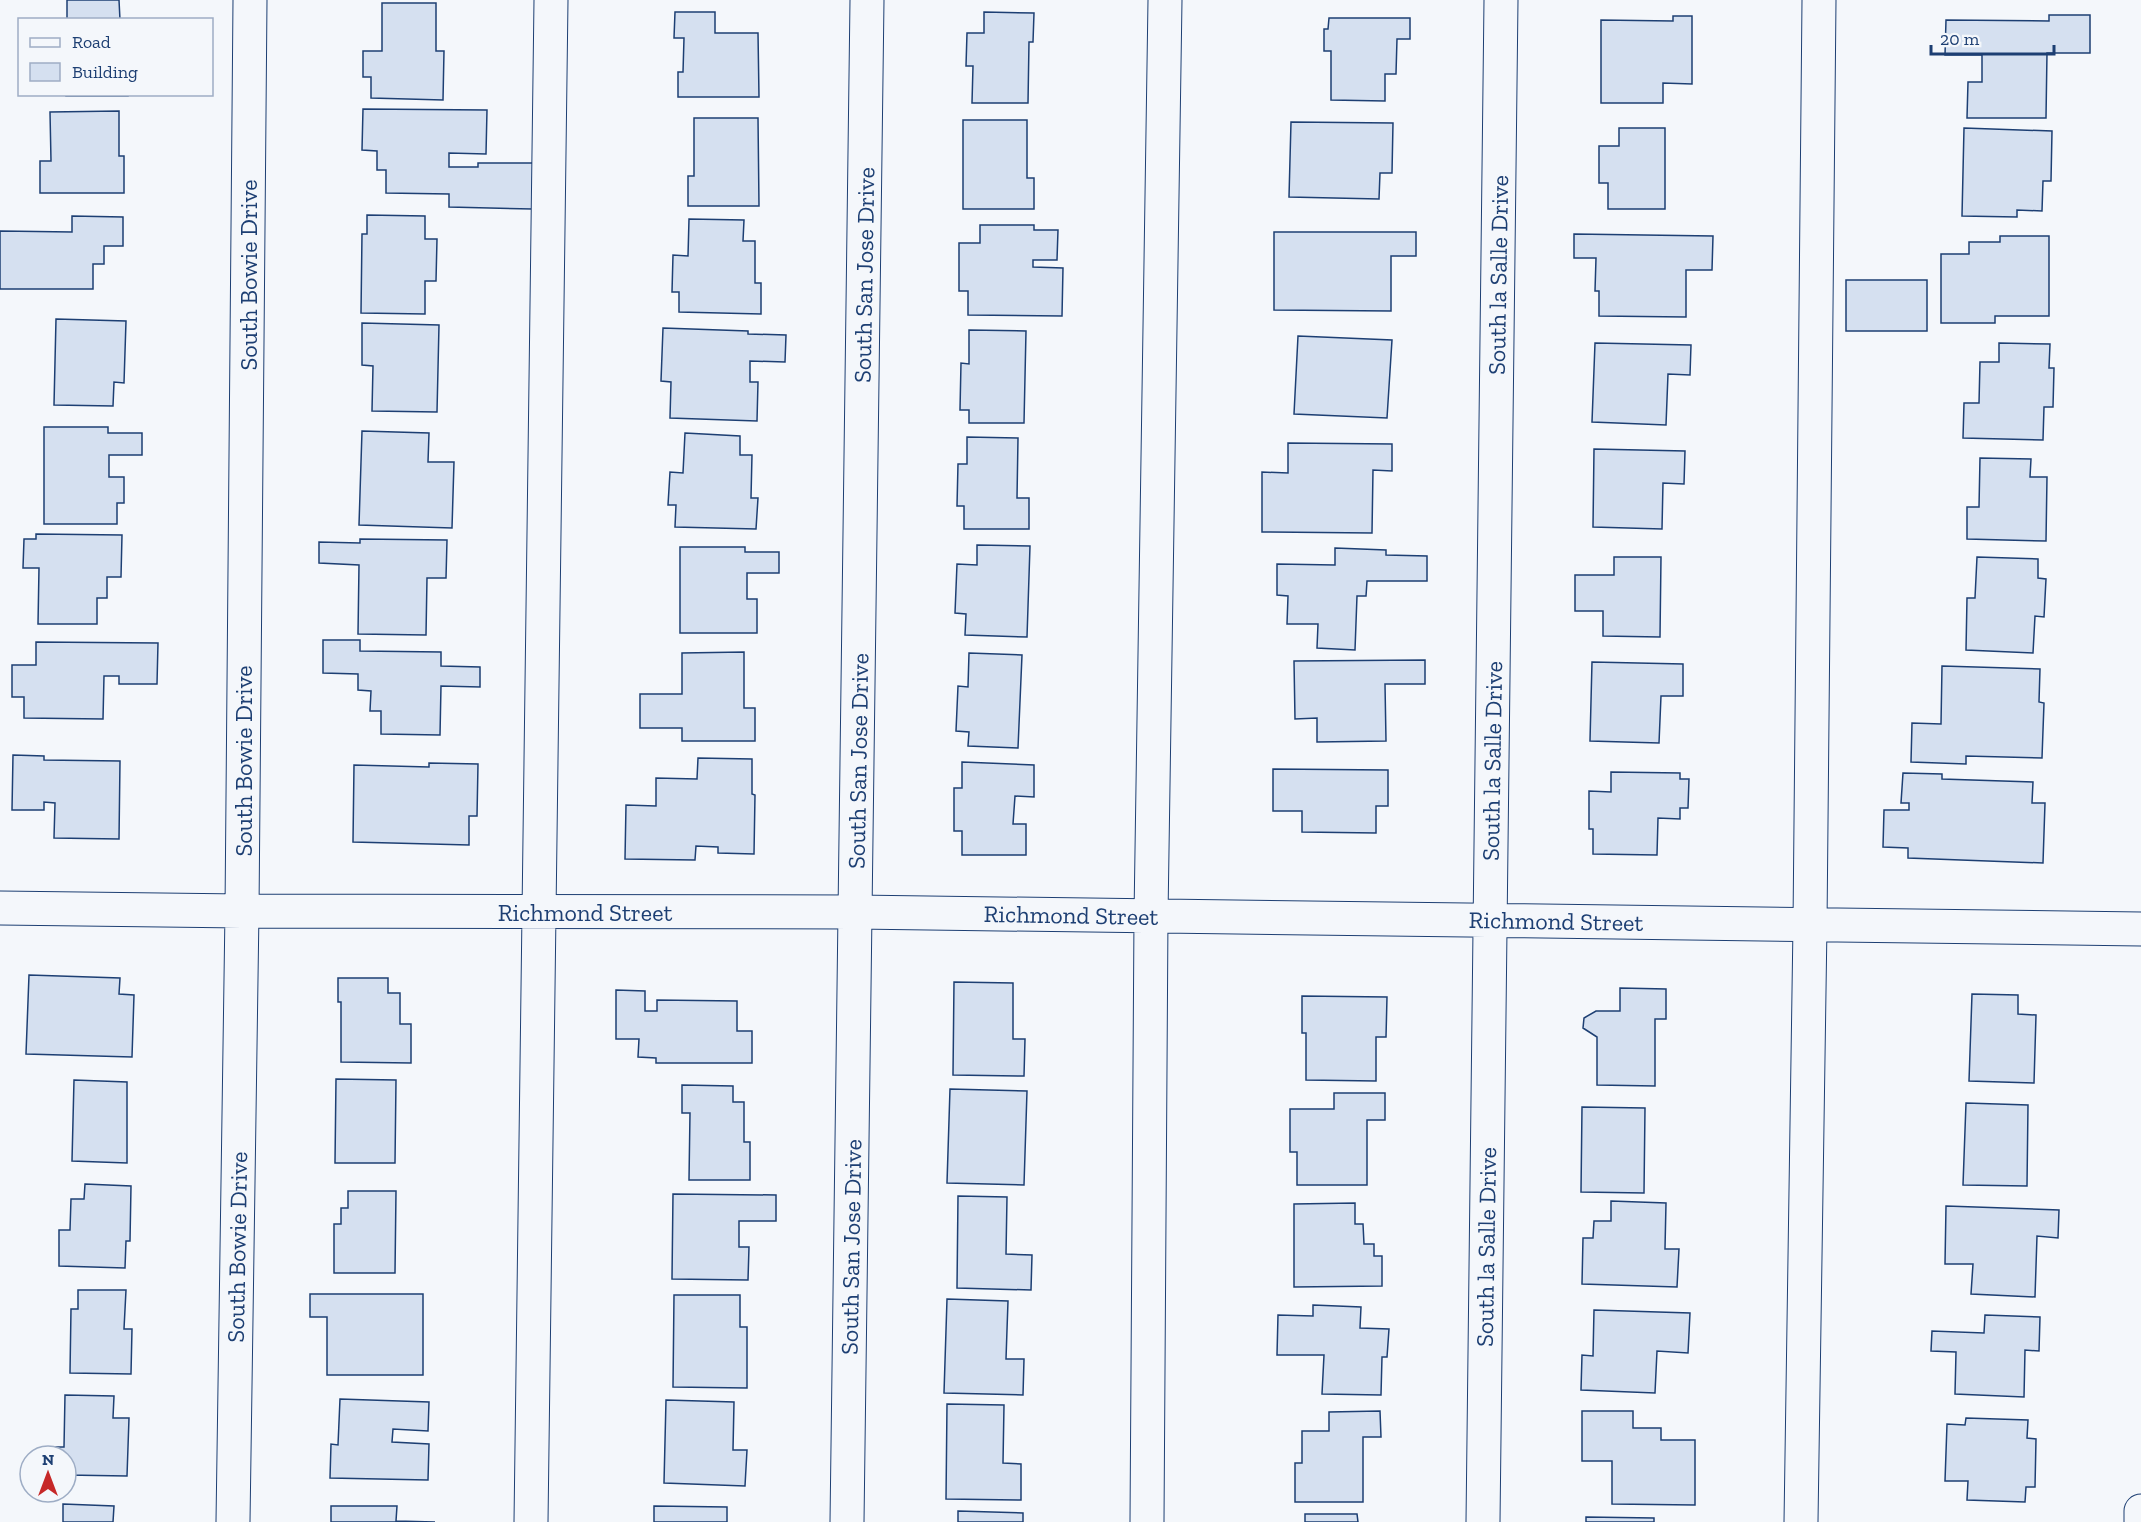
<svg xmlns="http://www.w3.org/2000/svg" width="2141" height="1522" font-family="'Zilla Slab',serif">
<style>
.building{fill:#d5e0f0;stroke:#1d3f73;stroke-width:1.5}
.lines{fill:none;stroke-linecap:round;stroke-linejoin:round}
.minor-casing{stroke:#1d3f73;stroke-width:35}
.minor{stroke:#f4f7fb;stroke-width:33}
.labels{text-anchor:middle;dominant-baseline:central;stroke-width:4.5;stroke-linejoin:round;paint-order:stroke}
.street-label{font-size:24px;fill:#1d3f73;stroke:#f4f7fb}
</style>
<rect width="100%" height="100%" fill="#f4f7fb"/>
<!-- building -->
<path class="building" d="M67,0H119L120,20H67Z
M382,3H436V51H444L443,100L371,98V77H363V51H382Z
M675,12H715V33H758L759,97H678V72H683L684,38H674Z
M984,12L1034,13L1033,42H1029L1028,103H972L973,66H966L967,33H984Z
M2049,15H2090V53H2047L2046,118H1967L1968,82H1982V55H1945L1946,20L2049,21Z
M1673,16H1692V84L1663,83V103H1601V20L1673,21Z
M1329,18H1410V39H1397L1396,74H1385V101L1331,100V51H1324V29H1328Z
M66,94H128V96H66Z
M363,109L487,110L486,154L449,153V167H478V163H533L532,209L449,207V194L386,193V170H377V151L362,150Z
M119,111V156H124V193H40V161H51L50,112Z
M694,118H758L759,206H688V176H694Z
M963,120H1027V178H1034V209H963Z
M1291,122L1393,123L1392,173H1380L1379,199L1289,197Z
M1619,128H1665V209H1608V183H1599V146H1619Z
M1964,128L2052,131L2051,181H2043L2042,211L2017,210V217L1962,216Z
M367,215L425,216V239H437L436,281H425V314L361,313L362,234H367Z
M72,216L123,217V246H104V264H93V289H0V231L72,232Z
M689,219L744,220L743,241H755V283H761V314L679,312V292H672L673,255L688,256Z
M980,225H1034V230H1058L1057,260H1033V267L1063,268L1062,316L968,315V291H959V243H980Z
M1274,232H1416V256H1391V311L1274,310Z
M1574,234L1713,236L1712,270H1686V317L1599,316V291H1595L1596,258H1574Z
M2000,236H2049V316H1995V323H1941V254H1969V242H2000Z
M1846,280H1927V331H1846Z
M56,319L126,321L124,383L114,382L113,406L54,405Z
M362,323L439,325L437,412L372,411L373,366L362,365Z
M663,328L748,331V334L786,335L785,362L750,361V382H758L757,421L670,418L671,382L661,381Z
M969,330L1026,331L1024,423H969V410H960L961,363L969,364Z
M1298,336L1392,340L1387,418L1294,414Z
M1595,343L1691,345L1690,375L1668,374L1666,425L1592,422Z
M1999,343L2050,344L2049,368H2054L2053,407H2044L2043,440L1963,438L1964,403H1979L1980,362H1999Z
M44,427H108V433H142V455H109V477H124V503H117V524H44Z
M362,431L429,433L428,462H454L452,528L359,525Z
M685,433L740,436V455H752L751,498H758L756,529L675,527L676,505H668L670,472L683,473Z
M967,437L1018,438L1017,498H1029V529H964V506H957L958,464H967Z
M1288,443L1392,444V471L1373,470L1372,533L1262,532V472L1288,473Z
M1594,449L1685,451L1684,484L1663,483L1662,529L1593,527Z
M1980,458L2031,459L2030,477H2047L2046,541L1967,539V507H1979Z
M36,534L122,535L121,577H107V598H97V624H38L39,568H23L24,539H36Z
M360,539L447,540L446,578H427L426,635L358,634L359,565L319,563V542L360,543Z
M977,545L1030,546L1027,637L965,635L966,614L955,613L957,564L977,565Z
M680,547H745V552H779V573H747V599H757V633H680Z
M1335,548L1386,550V555L1427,556V581H1367L1366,596H1357L1355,650L1317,648L1318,624H1287L1288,596L1277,595V564L1335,565Z
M1614,557H1661L1660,637L1603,636V611H1575V575H1614Z
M1977,557L2038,559V578L2046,579L2044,617L2035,616L2033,653L1966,650L1967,598H1975Z
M323,640H360V651L441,652V666L480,667V687L441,686L440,735L381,734V711H370L371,691L358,690V674L323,673Z
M36,642L158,643L157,684H119V676H104L103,719L24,718V697H12V665H36Z
M744,652V708H755V741H682V728H640V694H682V653Z
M969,653L1022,655L1018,748L968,746L969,732L956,731L958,686L968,687Z
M1425,660V684H1385L1386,741L1317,742V718L1295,719L1294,661Z
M1592,662L1683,664V696H1661L1659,743L1590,741Z
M1942,666L2040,669L2039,702L2044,703L2042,758L1966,756V764L1911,762L1912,723L1941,724Z
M13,755L44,756V760L120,761L119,839L54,838L55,803L44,802V810H12Z
M698,758L752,759V794L755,795L754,854L718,853V847L696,846L695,860L625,859L626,805L656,806V778L697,779Z
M962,762L1034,765V797L1015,796L1013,824H1026V855H962V831H954V788H962Z
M429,763L478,764L477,816H469V845L353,842L354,765L429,767Z
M1273,769L1388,770V806H1376V833L1302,832V811H1273Z
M1611,772L1680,773V779H1689L1688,808H1680V819L1658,818L1657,855L1593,854V829H1589V791L1611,792Z
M1903,773L1942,774V779L2033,782L2032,803H2045L2043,863L1908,858V848L1883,847L1884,810H1909V803H1901Z
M29,975L120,978L119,994L134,995L132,1057L26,1054Z
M338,978H388V993H400V1024H411V1063L341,1062V1002H338Z
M954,982L1013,983V1039H1025L1024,1076L953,1075Z
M1620,988L1666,989V1019H1655V1086L1597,1085V1037L1583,1028L1584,1018L1596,1011H1620Z
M616,990L645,991V1011H657V1000L737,1001V1031H752V1063H656V1058L638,1057L639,1039H616Z
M1972,994L2018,995V1014L2036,1015L2034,1083L1969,1081Z
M1302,996L1387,997L1386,1037H1376V1081L1306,1080V1033H1302Z
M336,1079L396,1080L395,1163H335Z
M74,1080L127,1082V1163L72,1161Z
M682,1085L733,1086V1102H744V1142H750V1180H689L690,1113H682Z
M950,1089L1027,1091L1024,1185L947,1183Z
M1334,1093H1385V1120H1367V1185H1297V1152H1290V1109H1334Z
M1966,1103L2028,1105L2027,1186L1963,1185Z
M1582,1107L1645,1108L1644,1193L1581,1192Z
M85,1184L131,1186L130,1241H126L125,1268L59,1266V1230H70L71,1199H84Z
M348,1191H396L395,1273H334V1224H341V1208H348Z
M673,1194L776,1195V1221H739V1247H749L748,1280L672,1279Z
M958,1196L1007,1197L1006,1254L1032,1255L1031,1290L957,1288Z
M1611,1201L1666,1203L1665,1249H1679L1677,1287L1582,1284L1583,1238H1593L1594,1221H1611Z
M1355,1203V1224H1363L1364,1244H1374V1256H1382V1286L1294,1287V1204Z
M1946,1206L2059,1210L2058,1238L2037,1236L2035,1297L1971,1294L1973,1264H1945Z
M78,1290H126L124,1329H132L131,1374L70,1373L71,1309H78Z
M310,1294H423V1375H327V1317H310Z
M674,1295H740V1327H747V1388L673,1387Z
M947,1299L1008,1301L1006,1359H1024L1023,1395L944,1393Z
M1313,1305L1361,1307L1360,1328L1389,1329L1387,1357H1382L1381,1395L1322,1394L1324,1355H1277L1278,1315L1313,1316Z
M1594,1310L1690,1313L1688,1353L1657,1351L1655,1393L1581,1390L1582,1355L1593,1356Z
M1985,1315L2040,1317L2039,1351L2025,1350L2024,1397L1955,1394L1956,1352L1931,1351L1932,1331L1984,1333Z
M65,1395L114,1396L113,1418H129L127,1476L66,1475V1456H56V1447H64Z
M340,1399L429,1402L428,1431L393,1429L392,1442L429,1444L428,1480L330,1478L331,1444L338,1445Z
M666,1400L734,1402L733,1450H747L745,1486L664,1483Z
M947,1404L1004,1405L1003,1463L1021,1464V1500L946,1499Z
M1380,1411L1381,1437H1363V1502H1295V1463H1302V1431H1329V1412Z
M1582,1411H1633V1428H1661V1440H1695V1505L1612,1504V1461H1582Z
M1966,1418L2028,1420L2027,1438L2036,1439L2035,1487H2026L2025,1502L1967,1500L1968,1481H1945L1947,1424L1965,1425Z
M63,1504L114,1506L113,1522H63Z
M331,1506H397L396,1521L435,1522H331Z
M654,1506L727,1507V1522H654Z
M958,1511L1023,1513V1522H958Z
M1305,1514H1357L1358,1522H1305Z
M1586,1517L1654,1518V1522H1586Z"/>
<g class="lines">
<defs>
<path id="minor" d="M0,908L242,911L856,912L2141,929
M233,1522L242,911L250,0
M531,1522L551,0
M847,1522L867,0
M1147,1522L1151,916L1165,0
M1483,1522L1501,0
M1801,1522L1810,925L1819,0
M2141,1522V1511"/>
</defs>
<!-- minor casing -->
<use href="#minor" class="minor-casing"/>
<!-- minor -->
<use href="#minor" class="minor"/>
</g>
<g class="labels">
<!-- street labels -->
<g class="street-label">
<text transform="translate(248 275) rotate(-90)">South Bowie Drive</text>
<text transform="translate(864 275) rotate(-89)">South San Jose Drive</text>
<text transform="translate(1498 275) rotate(-89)">South la Salle Drive</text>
<text transform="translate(243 761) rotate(-90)">South Bowie Drive</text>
<text transform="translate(858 761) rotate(-89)">South San Jose Drive</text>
<text transform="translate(1492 761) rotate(-89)">South la Salle Drive</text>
<text x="585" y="912">Richmond Street</text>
<text transform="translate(1071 915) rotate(1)">Richmond Street</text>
<text transform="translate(1556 921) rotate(1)">Richmond Street</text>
<text transform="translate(237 1247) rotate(-89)">South Bowie Drive</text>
<text transform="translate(851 1247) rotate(-89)">South San Jose Drive</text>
<text transform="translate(1486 1247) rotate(-89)">South la Salle Drive</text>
</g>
</g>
<!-- legend -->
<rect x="18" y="18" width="195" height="78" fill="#f4f7fb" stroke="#9eadc5" stroke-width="1.5"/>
<rect x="30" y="38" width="30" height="9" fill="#f4f7fb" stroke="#9eadc5" stroke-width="1.5"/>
<text x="72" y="48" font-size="18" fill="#1d3f73">Road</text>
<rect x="30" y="63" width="30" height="18" fill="#d5e0f0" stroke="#9eadc5" stroke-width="1.5"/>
<text x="72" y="78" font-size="18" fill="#1d3f73">Building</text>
<!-- north arrow -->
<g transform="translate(48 1474)"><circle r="28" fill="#f4f7fb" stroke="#9eadc5" stroke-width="1.5"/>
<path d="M0-4.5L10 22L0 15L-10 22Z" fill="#c62828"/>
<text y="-9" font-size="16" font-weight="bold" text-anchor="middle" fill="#1d3f73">N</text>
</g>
<!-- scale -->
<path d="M1931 45v9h123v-9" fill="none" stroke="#1d3f73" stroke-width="3"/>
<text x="1940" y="45" font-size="18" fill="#1d3f73" stroke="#f4f7fb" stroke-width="4.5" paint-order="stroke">20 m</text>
</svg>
